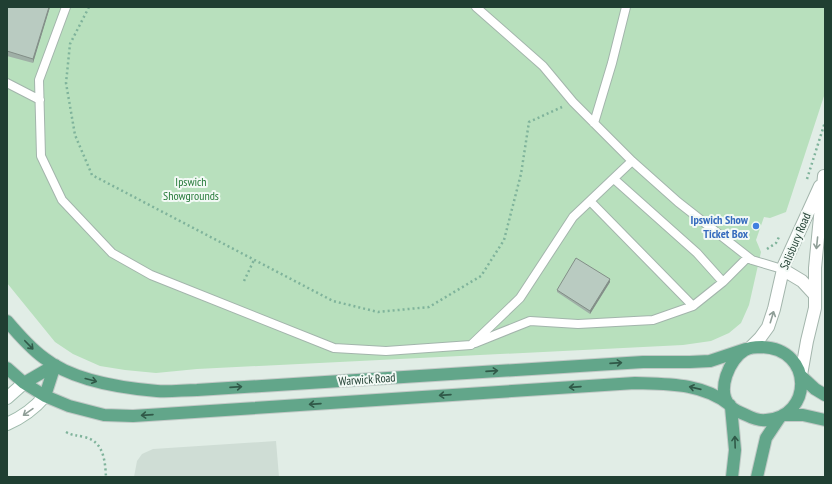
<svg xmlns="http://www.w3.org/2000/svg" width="832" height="484" font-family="'PT Sans Narrow',sans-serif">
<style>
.built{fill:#cfddd5}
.green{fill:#b8e0bd}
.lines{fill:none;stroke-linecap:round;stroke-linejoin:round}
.lane-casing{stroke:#a3b5ac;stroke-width:10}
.street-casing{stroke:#a3b5ac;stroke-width:14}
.secondary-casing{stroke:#9fbaac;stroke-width:14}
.primary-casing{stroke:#c1c9c6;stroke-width:14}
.path{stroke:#7fb39b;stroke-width:2.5;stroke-dasharray:2 3;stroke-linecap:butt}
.lane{stroke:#fff;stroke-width:8}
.street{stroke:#fff;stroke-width:12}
.secondary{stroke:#fff;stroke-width:12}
.primary{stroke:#62a68a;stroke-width:12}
.wall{fill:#9fafa6}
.shaded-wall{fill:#828e87}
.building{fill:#b9cbc1;stroke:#828e87}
.oneway{stroke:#909f98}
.oneway2{stroke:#305948}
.shop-dot{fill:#3f7fe0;stroke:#f2f9f5;stroke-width:1.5}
.labels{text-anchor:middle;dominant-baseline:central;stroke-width:4;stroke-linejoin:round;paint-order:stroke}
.park-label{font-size:12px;fill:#277a3a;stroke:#f2f9f5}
.shop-label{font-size:12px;font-weight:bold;fill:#366cbe;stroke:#f2f9f5;text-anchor:end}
.street-label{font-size:12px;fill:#203f32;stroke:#f2f9f5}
</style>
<rect width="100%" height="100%" fill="#e1ede6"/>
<!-- built -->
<path class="built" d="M276,441L279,477H134L137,461L142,454L153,449Z"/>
<!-- green -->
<path class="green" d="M7,7H825V93L786,212L770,218L764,217L756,240L761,252L749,305L741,323L729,333L711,341L683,345L197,369L156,373L125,370L100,366L73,354L55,342L7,283Z"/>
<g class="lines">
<defs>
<path id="lane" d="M66,7L39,80L41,156L62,200L112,253L151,275L334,348L386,351L471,345L520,298L573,217L632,161
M476,7L543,66L573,102L632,161L678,202L752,260L782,269
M7,83L40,100
M594,123L612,63L626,7
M590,201L693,306L723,282L697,253L614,179
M723,282L748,257
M475,343L530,321L578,324L653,320L693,306"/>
<path id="street" d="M782,269L802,281L814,294
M750,348L760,338L768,327L774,309L784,265L820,186
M801,375L807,341L815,308V268L824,176"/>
<path id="secondary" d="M7,398L24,383
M7,424C23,417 34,409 45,396"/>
<path id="primary" d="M7,321C18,334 30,348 44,358C73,381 121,388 157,391C170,392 184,390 197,390L643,362H690L710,361L746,349
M762,347C814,349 813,417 766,420C759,421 752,418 746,415C741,413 734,410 730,406C716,391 729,359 745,350C750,347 756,347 762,347Z
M7,368L24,383L45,396L69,406L104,415L133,416L635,383C668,384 703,383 730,405
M801,376L815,389L825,395
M24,383L55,365
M45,396L55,365
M731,407L735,450L732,477
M783,415H803L825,420
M757,477L766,438L780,417"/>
</defs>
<!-- lane casing -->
<use href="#lane" class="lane-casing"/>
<!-- street casing -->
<use href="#street" class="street-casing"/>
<!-- secondary casing -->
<use href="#secondary" class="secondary-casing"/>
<!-- primary casing -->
<use href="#primary" class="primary-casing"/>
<!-- path -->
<path class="path" d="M89,7L70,44L66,83L75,135L92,175L333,301L378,312L429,307L481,276L504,240L521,174L529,122L562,107
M807,179L825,122
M767,249L776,243L779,237
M244,281L254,260
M66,432C73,436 77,435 84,437C104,441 105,461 106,477"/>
<!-- lane -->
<use href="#lane" class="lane"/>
<!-- street -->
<use href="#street" class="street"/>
<!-- secondary -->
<use href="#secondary" class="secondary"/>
<!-- primary -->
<use href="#primary" class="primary"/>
</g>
<!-- wall -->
<path class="wall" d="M7,7H50L33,63L7,56Z
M610,282L590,314L557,292V290Z"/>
<!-- shaded-wall -->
<path class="shaded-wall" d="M49,7H50L33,63V59Z
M610,279V282L590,314V311Z"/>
<!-- building -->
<path class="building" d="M7,7H49L33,59L7,51Z
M576,258L610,279L590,311L557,290Z"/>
<!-- one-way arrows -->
<defs><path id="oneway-shaft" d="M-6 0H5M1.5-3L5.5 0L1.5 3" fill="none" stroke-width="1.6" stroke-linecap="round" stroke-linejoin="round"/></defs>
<g class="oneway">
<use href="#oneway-shaft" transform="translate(817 243) rotate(96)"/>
<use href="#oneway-shaft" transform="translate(772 317) rotate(-73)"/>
<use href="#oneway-shaft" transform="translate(28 412) rotate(145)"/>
</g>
<g class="oneway2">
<use href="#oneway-shaft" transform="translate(29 345) rotate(46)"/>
<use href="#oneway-shaft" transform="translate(616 363) rotate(-4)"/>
<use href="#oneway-shaft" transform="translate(492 371) rotate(-4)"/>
<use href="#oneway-shaft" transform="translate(91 380) rotate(15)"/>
<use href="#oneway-shaft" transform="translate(236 387) rotate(-4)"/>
<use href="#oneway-shaft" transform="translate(575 387) rotate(176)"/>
<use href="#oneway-shaft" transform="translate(695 388) rotate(-167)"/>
<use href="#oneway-shaft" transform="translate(445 395) rotate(176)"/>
<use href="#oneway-shaft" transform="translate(315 404) rotate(176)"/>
<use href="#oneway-shaft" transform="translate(147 415) rotate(176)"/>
<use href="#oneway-shaft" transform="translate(735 442) rotate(-92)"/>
</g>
<!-- markers -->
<circle class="shop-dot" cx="756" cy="226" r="4"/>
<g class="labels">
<!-- park labels -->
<g class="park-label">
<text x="191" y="181">Ipswich<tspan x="191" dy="14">Showgrounds</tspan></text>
</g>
<!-- shop labels -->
<g class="shop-label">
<text x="748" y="219">Ipswich Show<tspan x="748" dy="14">Ticket Box</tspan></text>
</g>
<!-- street labels -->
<g class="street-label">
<text transform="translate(795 241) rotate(-67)">Salisbury Road</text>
<text transform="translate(367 379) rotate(-4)">Warwick Road</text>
</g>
</g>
<!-- border -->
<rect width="832" height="484" fill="none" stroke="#203f32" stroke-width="16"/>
</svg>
